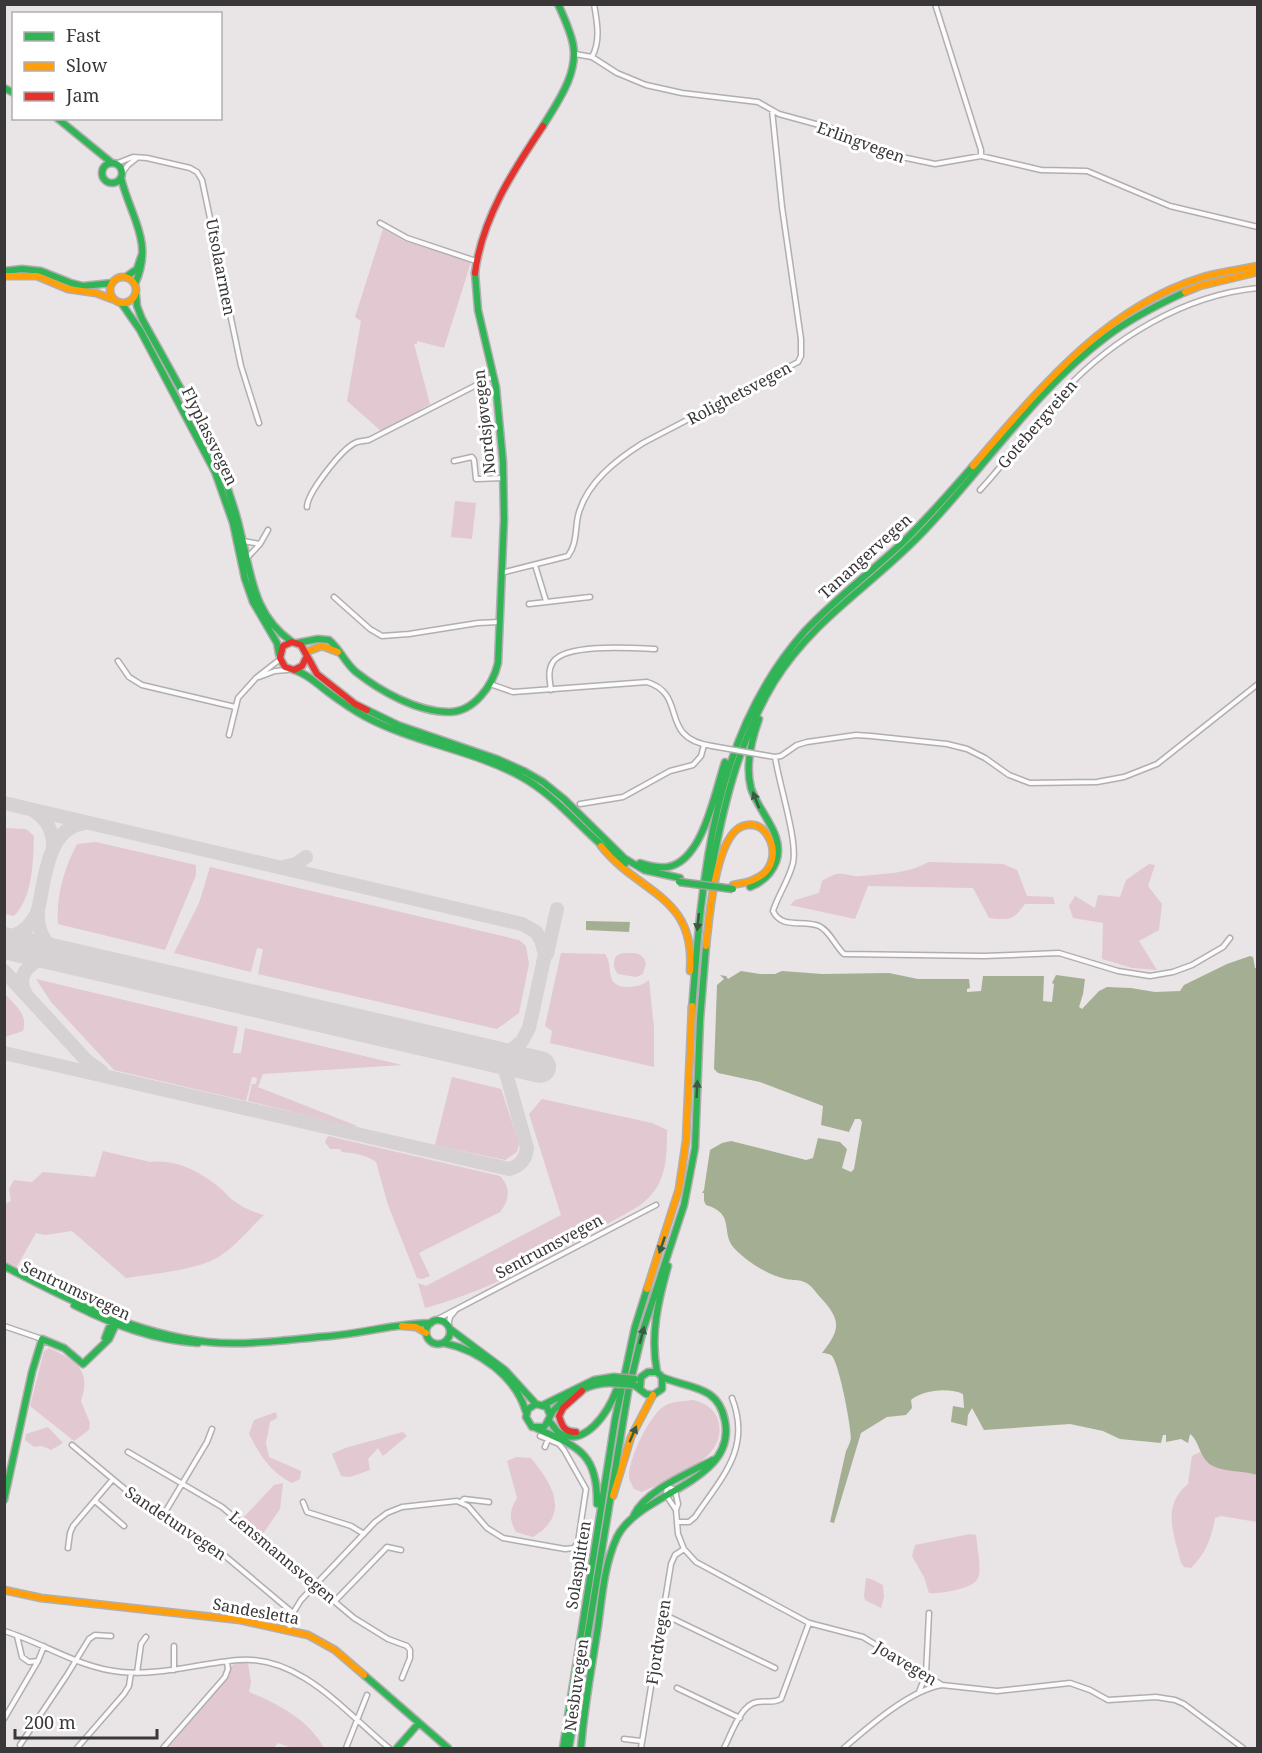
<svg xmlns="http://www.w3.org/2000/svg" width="1262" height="1753" font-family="'Noto Serif',serif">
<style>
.green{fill:#e2c8d1}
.water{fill:#a4ae93}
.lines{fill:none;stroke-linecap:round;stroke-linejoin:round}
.taxiway{stroke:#d6d2d4;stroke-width:14}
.runway{stroke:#d6d2d4;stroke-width:32}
.street-casing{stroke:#b2aeb0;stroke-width:7}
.fast-casing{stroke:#b2aeb0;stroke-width:9}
.slow-casing{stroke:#b2aeb0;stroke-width:9}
.jam-casing{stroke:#b2aeb0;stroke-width:9}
.street{stroke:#fcfbfb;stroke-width:4}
.fast{stroke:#30b455;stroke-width:6}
.slow{stroke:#ff9f0a;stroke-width:6}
.jam{stroke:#e5322d;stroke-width:6}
.street-bridge-casing{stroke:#b2aeb0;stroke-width:7;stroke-linecap:butt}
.fast-bridge-casing{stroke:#a2a498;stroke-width:9;stroke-linecap:butt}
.street-bridge{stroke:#fcfbfb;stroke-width:4}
.fast-bridge{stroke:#30b455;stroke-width:6}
.oneway{fill:#375c41}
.labels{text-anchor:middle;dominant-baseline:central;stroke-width:6;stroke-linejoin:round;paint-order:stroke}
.street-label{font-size:16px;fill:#3a3738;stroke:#fff}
</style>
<rect width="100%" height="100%" fill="#e9e4e6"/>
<!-- green -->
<path class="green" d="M383,229L405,241L471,262L444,348L417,341V344H414L430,404L421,409V411L381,431L347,401L361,321L355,317Z
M455,501L476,503L472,539L451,537Z
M5,828L26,829L34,836C33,862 33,897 14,916L5,914Z
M96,842L196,865V875L165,950L58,924C56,896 64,869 77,844Z
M929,862L1003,864L1017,870L1027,896L1053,897L1055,904H1025C1013,921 1008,920 989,918L973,888L868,886L855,919L790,905L795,900L819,893L822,881C839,872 836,873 854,876C860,877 867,875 873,875C894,873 910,872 929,862Z
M1149,864L1155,865L1148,886L1162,904L1159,930L1139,941L1157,970L1132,968L1102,959L1103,923L1073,918L1069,906L1075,896L1095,908L1098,895L1120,897L1126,880Z
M210,867L519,940L526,946L529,964L519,1013L497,1029L258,974L263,949L257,948L251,972L174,953L199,903Z
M561,953L605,954C615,968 602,988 631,987C638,986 643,985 649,980L654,1028V1067L550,1043L552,1031L545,1026Z
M622,953C633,953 642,951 646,963L643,974L636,977L618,974C613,968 613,963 616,956Z
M36,979L238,1027L233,1053H241L245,1028L402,1065L263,1074L258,1087L357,1126L353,1127L248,1101L252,1084H256L257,1078L252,1077L246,1101L114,1070L51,1002Z
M5,994C16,1007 28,1013 23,1031L5,1037Z
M452,1077L501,1089L519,1143L517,1152L505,1160L435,1145Z
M542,1099L652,1123L667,1130C667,1161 666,1187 639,1206C570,1245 502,1287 425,1308L418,1283L426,1286L561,1215L529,1114Z
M328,1136L500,1176C511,1188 510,1200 500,1212L419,1253L430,1276L422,1279L417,1278L388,1205L376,1162C367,1155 354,1153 342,1152L340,1149H330L325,1142Z
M103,1151L150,1162C176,1159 201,1172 220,1188C225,1192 229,1198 234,1201C243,1208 254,1212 264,1215C250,1228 236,1246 220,1256C199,1270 152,1274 126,1278L72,1231L45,1235L36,1233L16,1268L5,1263V1204L11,1201L9,1189L14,1180L32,1182L43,1172L95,1177Z
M49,1348C75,1360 92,1369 81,1401L90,1423L89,1430L74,1441L30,1406L44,1351Z
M694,1400C706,1404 713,1407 718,1420C730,1459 669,1480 642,1492L634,1489C632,1485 629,1480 629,1476C629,1458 650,1413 666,1405C674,1401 685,1401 694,1400Z
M276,1412L277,1418L270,1422L266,1443L269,1457L301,1471L300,1479L292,1483C271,1473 259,1454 249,1434L254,1420Z
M48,1427L63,1443L51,1450L42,1446L34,1447L25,1440L26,1434Z
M403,1432L407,1436L383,1456L378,1448L368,1459L370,1470L350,1477L341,1476L332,1454L345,1448Z
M1200,1452L1212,1465L1246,1471L1257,1475V1522L1221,1516L1215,1518C1212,1537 1205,1555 1191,1568L1184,1567L1181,1563C1174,1534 1161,1506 1188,1484L1192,1456Z
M516,1457L531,1458C553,1485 571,1514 533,1537L516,1532C509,1519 509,1511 517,1498L507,1461Z
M283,1483L280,1509L262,1535L243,1518L274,1485Z
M970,1534L976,1535C977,1545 982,1570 978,1578C974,1589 939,1594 929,1593L924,1577L912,1556L915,1545Z
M866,1578L871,1579L883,1585L884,1597L881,1608L865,1600L864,1596Z
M235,1663H248L251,1682L249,1692C278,1704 309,1720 324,1748H292L278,1743L274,1748H168L230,1675V1668Z"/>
<!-- water -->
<path class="water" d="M586,921L630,922L629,932L586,930Z
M1250,956L1253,957L1255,968H1258L1257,1475C1243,1470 1225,1473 1211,1465C1199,1457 1199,1440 1190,1434L1188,1443L1181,1439L1166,1442V1435H1163L1161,1443L1120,1439L1103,1431L1070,1424L984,1430L972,1408L968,1415L967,1426L951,1422L953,1406L964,1408L963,1394C949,1387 922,1390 911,1400L912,1408L906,1415L887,1417L861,1433L834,1523L830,1522L846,1451C848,1447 850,1443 851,1438C851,1426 839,1361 831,1355C830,1354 824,1353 822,1353C841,1329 841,1320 821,1298C816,1293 811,1284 804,1282C798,1279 792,1281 786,1279C768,1275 747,1262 734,1248C720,1232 736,1214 706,1205L704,1201V1193H702L704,1190L710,1150L722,1143L731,1141L806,1160L813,1158L818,1138L840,1142L847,1149L842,1168L851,1172L854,1169L862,1122L860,1119H855L849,1132L821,1125L823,1106L760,1082L718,1073L714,1069L717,985L724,979L720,975L726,976L728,979L741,971L760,974H775L782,971L822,974L889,973L918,979H969L970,988L967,989V992L981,991L983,976H1044L1043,1001L1052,1002L1054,984L1052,983L1056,975L1085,979L1083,994L1079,1007L1082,1009L1099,991L1107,987L1131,988L1155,992L1180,991L1184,985L1227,964Z"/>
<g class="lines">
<!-- taxiway -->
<path class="taxiway" d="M4,803L522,924L536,932L541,940L545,954L535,1001L529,1028L522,1041L509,1052L501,1055H490
M33,810C47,819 53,830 53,847
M283,867L296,864L306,857
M38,912C37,933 47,950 67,957
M4,939C21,935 32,926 38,910C45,880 47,827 85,823
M547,954L557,909
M4,971L87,1061L102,1072
M25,992C14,971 36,960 53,954
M4,1053L509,1169C520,1166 526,1159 527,1148L506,1073L500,1063L490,1055"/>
<!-- runway -->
<path class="runway" d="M4,943L540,1067"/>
<defs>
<path id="street" d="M935,4L981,150V156
M575,54L592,57L617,73L646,85L682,93L758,102L779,114L834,129L897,156L935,164L981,156L1041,170L1087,171L1170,206L1258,227
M592,57C601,40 597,22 594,4
M115,164L133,157L147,158L190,168L197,172L202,180L241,366L259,423
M122,173L128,165L137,158
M380,223L407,238L476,261
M454,461L472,457L474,460L476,479L504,478
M980,490C1009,459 1033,423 1063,392C1112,339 1184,295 1258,288
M307,507C307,493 342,449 355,443C359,441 365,441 369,440L494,376
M243,541L260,544L247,558
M260,544L268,530
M535,565L546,601
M501,573L568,556C577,544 575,530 578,516C586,483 616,460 643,443L798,362L801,356V339L782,207L772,110
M334,597L370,629L382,636L409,634L478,623L499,622
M529,604L590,597
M118,661L129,677L142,685L235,707
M259,677L275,671L287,670
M490,684L513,692L647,682C689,695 657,738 712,746
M551,690C550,681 547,671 553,662C566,643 633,648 655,649
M229,735L238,698L256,678L279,660
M763,755L775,757L781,756L797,745L807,742L856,735L871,736L947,744L967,749L985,758L1009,775L1030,783L1097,782L1124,777L1157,764L1258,684
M775,757C779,784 798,841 793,863C789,880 778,895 773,911C782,930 803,919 819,926C830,931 835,946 844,954L984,956L1059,953L1118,971L1150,976L1173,972L1192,965L1223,947L1230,938
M580,804L623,797L670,771L693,765L701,756L704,745
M436,1320L656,1205
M4,1326L42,1339
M448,1326L450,1317L455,1311
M72,1445L132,1495L212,1545L293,1613L289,1629
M545,1447L548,1439
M128,1452L222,1507L354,1618L388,1639L407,1646L410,1650V1658L402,1678
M95,1501L124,1526
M303,1502L307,1512L351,1526L364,1534
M461,1502L464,1499L489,1502
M676,1510L666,1495L667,1486L675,1490L678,1504L676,1510L678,1534L684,1549L696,1562L809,1623L863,1637L942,1685L997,1691L1070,1683L1090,1690L1108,1700L1156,1697L1175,1700L1184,1704L1243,1748
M164,1514L207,1442L212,1429
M678,1522H689L695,1517C721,1478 752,1449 732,1398
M68,1548L70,1533L73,1526L113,1479
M335,1601L387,1547L401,1550
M293,1613L301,1600L375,1522L387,1513L402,1507L457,1501L468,1506L487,1528L503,1538L565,1549L574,1548L578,1542L586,1489L564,1450L559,1444L540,1436
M663,1614L775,1668
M4,1631C44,1643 79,1668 121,1672C161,1676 199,1663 239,1660C300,1655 346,1713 389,1748
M17,1636L22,1657L29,1662L38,1661
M174,1670V1646
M137,1673L141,1644L146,1637
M677,1688L740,1718
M919,1692L926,1674L929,1613
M4,1719L38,1661L44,1646
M624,1739L641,1741
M20,1745L67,1675L89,1639L95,1635L111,1636
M77,1748L124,1694L129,1686L131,1673
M163,1748L225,1677L228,1669L227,1662
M346,1748L367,1695
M641,1748L671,1564L675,1555L684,1549
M724,1748C731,1735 740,1705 757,1702C767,1700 772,1704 781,1699L809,1623
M844,1748C868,1727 910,1690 942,1685"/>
<path id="fast" d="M4,88L14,93
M57,118L112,163
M543,126C557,103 579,73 573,44C570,30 564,17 558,4
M102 173a10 10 0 1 1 20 0a10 10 0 1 1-20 0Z
M121,178C131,218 154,242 135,284
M4,271L22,269L41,271L71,283L83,286L112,283
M126,277L137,269L142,254
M136,295L137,306L142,319C169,368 198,417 220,469C229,490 236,512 241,534C252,577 253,614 292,642
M122,304L140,330L215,472L233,523L245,579L253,602L277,643L279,654
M297,643L318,639L329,640C340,649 345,663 356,672C380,691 417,712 449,712C474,712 493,685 498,663L504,519L503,462L496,387L478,310L475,273
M294,670C308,674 317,684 328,692C340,701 353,710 366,717C415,743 472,750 520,776C561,798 587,838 625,864
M367,710L398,725L497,759L524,771L543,782L564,799L624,858L644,870L680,878
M640,863C649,866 658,868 667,867C703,862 715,791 725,762
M710,879C722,810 738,742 774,682C814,618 870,587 920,535C983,470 1034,391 1106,337C1131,318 1157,305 1185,292
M750,887C763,882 771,875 776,862C786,835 758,812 751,788C745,765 751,741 759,719
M692,1010C702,877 712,735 805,631C835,599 870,573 902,543C927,519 950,492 973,466
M4,1266C68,1300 135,1334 208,1342C249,1346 291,1339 331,1336C365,1333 398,1323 431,1323
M74,1305C114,1325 153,1340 198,1343
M426 1332a12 12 0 1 1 24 0a12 12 0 1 1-24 0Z
M450,1329L505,1370L536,1404
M105,1338L109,1328L115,1321
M444,1343C479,1350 516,1377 526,1412
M657,1372C650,1335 658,1301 668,1266
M634,1385L646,1394L653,1395L662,1389V1377L657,1372H648L641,1377L640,1388
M543,1405L594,1380L613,1377
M550,1415L547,1407L536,1404L528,1409L526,1417L532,1427H544C548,1422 550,1415 554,1410C568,1394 590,1383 611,1383
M549,1421C552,1424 555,1429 558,1432C584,1450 609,1411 616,1391
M536,1428C578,1447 598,1453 597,1504
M4,1500L32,1372L42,1339L64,1348L83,1364L109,1339L117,1322
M634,1515C646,1490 689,1473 713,1460
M364,1675L448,1748
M397,1748L419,1723
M563,1748L615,1420L635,1327L647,1289
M569,1748L628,1392L643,1330L684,1205L695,1148L700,1020L706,946
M581,1748C584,1707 592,1667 598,1626C602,1597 604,1565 617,1537C639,1492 737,1483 725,1421C723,1410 718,1400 709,1394C695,1385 677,1384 662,1377"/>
<path id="slow" d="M4,276H37L68,289L96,293L112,299
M110 290a13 13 0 1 1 26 0a13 13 0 1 1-26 0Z
M1185,292L1200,286L1258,272
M973,466C1037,392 1103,309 1200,278C1218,272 1239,270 1258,266
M306,652L322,646L338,652
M601,846C639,894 696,895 690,971
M706,946C709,921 715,828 747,825C755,824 761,826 766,833C778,849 774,871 755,879C749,883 740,883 733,885
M647,1289L679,1189L686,1141L692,1006
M402,1326L416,1327L426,1333
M613,1496L631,1437L653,1395
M4,1590L41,1598L240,1620L308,1635L335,1650L364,1675"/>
<path id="jam" d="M475,273C482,218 513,171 543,126
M307,656L302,666L294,670L285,667L280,658L283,646L292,642L301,645L317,674L355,704L367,710
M576,1432C564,1432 562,1426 559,1416L563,1408L582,1391"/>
</defs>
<!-- street casing -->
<use href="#street" class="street-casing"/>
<!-- fast casing -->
<use href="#fast" class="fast-casing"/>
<!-- slow casing -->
<use href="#slow" class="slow-casing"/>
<!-- jam casing -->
<use href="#jam" class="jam-casing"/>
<!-- street -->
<use href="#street" class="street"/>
<!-- fast -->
<use href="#fast" class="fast"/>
<!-- slow -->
<use href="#slow" class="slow"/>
<!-- jam -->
<use href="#jam" class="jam"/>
<defs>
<path id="street-bridge" d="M712,746L763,755"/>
<path id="fast-bridge" d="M679,882L733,889
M613,1377L635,1379
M611,1383L634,1385"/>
</defs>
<!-- street-bridge casing -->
<use href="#street-bridge" class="street-bridge-casing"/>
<!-- fast-bridge casing -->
<use href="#fast-bridge" class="fast-bridge-casing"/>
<!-- street-bridge -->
<use href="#street-bridge" class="street-bridge"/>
<!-- fast-bridge -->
<use href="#fast-bridge" class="fast-bridge"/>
</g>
<!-- one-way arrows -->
<defs><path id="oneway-solid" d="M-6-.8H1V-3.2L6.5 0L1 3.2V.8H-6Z" transform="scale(1.5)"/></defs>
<g class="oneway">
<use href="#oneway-solid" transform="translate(756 800) rotate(-111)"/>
<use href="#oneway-solid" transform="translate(698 922) rotate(96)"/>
<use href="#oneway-solid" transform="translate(697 1089) rotate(-87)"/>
<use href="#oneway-solid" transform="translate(662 1245) rotate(109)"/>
<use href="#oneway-solid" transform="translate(642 1335) rotate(-75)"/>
<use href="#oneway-solid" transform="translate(633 1434) rotate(-67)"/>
</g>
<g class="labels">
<!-- street labels -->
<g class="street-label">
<text transform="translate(861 142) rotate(20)">Erlingvegen</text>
<text transform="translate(221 267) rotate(79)">Utsolaarmen</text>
<text transform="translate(739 393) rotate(-28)">Rolighetsvegen</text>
<text transform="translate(484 422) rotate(-96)">Nordsjøvegen</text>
<text transform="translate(1037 424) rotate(-49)">Gotebergveien</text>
<text transform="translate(210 436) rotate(64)">Flyplassvegen</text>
<text transform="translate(865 556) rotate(-42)">Tanangervegen</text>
<text transform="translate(549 1246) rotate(-28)">Sentrumsvegen</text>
<text transform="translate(76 1290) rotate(25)">Sentrumsvegen</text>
<text transform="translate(176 1523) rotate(34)">Sandetunvegen</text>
<text transform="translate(283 1557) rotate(40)">Lensmannsvegen</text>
<text transform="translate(578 1565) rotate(-81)">Solasplitten</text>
<text transform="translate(256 1611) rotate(10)">Sandesletta</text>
<text transform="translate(658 1642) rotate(-81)">Fjordvegen</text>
<text transform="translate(906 1663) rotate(31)">Joavegen</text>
<text transform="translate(576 1685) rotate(-82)">Nesbuvegen</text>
</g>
</g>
<!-- border -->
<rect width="1262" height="1753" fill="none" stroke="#3a3738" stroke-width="12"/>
<!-- legend -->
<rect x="12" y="12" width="210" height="108" fill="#ffffff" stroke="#b0afaf" stroke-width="1.5"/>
<rect x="24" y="32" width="30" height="9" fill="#30b455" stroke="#b0afaf" stroke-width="1.5"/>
<text x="66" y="42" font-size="18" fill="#3a3738">Fast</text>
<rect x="24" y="62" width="30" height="9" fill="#ff9f0a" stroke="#b0afaf" stroke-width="1.5"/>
<text x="66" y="72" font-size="18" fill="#3a3738">Slow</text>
<rect x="24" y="92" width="30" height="9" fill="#e5322d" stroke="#b0afaf" stroke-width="1.5"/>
<text x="66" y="102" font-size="18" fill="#3a3738">Jam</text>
<!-- scale -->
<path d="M15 1729v9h142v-9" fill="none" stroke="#3a3738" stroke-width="3"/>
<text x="24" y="1729" font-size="18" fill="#3a3738" stroke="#ffffff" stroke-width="4.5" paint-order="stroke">200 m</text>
</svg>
